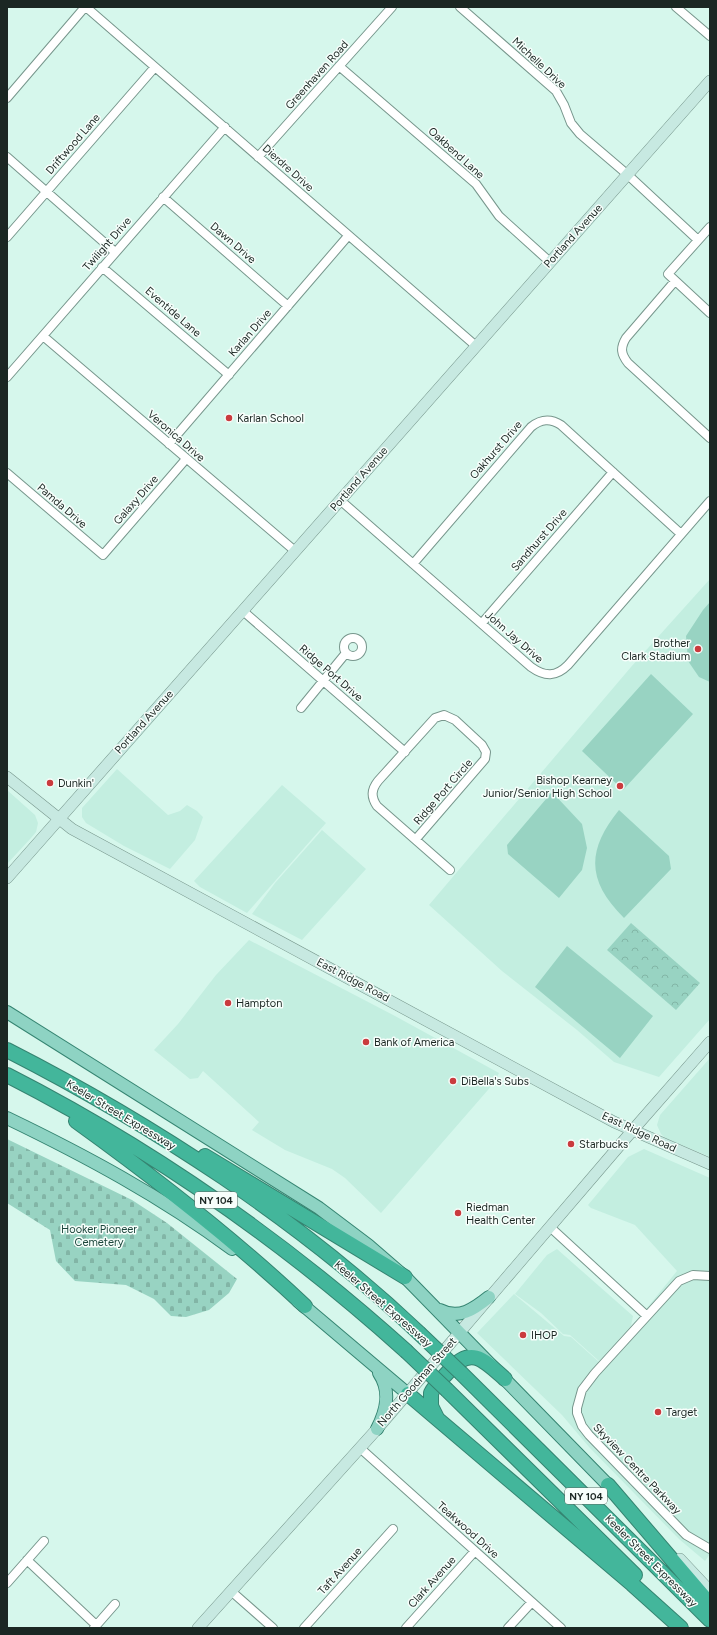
<svg xmlns="http://www.w3.org/2000/svg" width="717" height="1635" font-family="Figtree,sans-serif">
<style>
.built{fill:#c3eee0}
.grass{fill:#98d3c2}
.cemetery{fill:url(#cemetery-stones)}
.park{fill:url(#park-crowns)}
.lines{fill:none;stroke-linecap:round;stroke-linejoin:round}
.minor-casing{stroke:#77968c;stroke-width:10}
.secondary-casing{stroke:#77968c;stroke-width:12}
.primary-casing{stroke:#358471;stroke-width:14}
.motorway-casing{stroke:#358471;stroke-width:16}
.minor{stroke:#fff;stroke-width:8}
.secondary{stroke:#c7e9e1;stroke-width:11}
.primary{stroke:#8ed3c3;stroke-width:12}
.motorway{stroke:#43b69b;stroke-width:14}
.motorway-bridge-casing{stroke:#358471;stroke-width:16;stroke-linecap:butt}
.motorway-bridge{stroke:#43b69b;stroke-width:14}
.poi-dot{fill:#ca3b3e;stroke:#f7fefb;stroke-width:1.5}
.labels{text-anchor:middle;dominant-baseline:central;stroke-width:3;stroke-linejoin:round;paint-order:stroke}
.shield{fill:#f7fefb;stroke:#5d6864;stroke-width:1}
.shield-label{font-size:10px;font-weight:bold;fill:#1b2723}
.street-label{font-size:11px;fill:#1b2723;stroke:#f7fefb}
.poi-label{font-size:11px;fill:#1b2723;stroke:#f7fefb;text-anchor:start}
.park-label{font-size:11px;fill:#1b463b;stroke:#f7fefb}
</style>
<defs>
<pattern id="cemetery-stones" width="16" height="16" patternUnits="userSpaceOnUse"><rect width="16" height="16" fill="#98d3c2"/><path d="M2 7V4a2 2 0 0 1 4 0v3zM10 15v-3a2 2 0 0 1 4 0v3z" fill="#82b5a6"/></pattern>
<pattern id="park-crowns" width="20" height="18" patternUnits="userSpaceOnUse"><rect width="20" height="18" fill="#98d3c2"/><path d="M2 6a3 3 0 1 1 6 0M12 15a3 3 0 1 1 6 0" fill="none" stroke="#82b5a6"/></pattern>
</defs>
<rect width="100%" height="100%" fill="#d6f7ec"/>
<!-- built -->
<path class="built" d="M710,579V1019L659,1077L614,1062L577,1030L502,971L429,905L631,667Z
M117,769L168,815L180,811L187,805L197,811L203,817L195,840L170,869L124,846L86,823L82,817V808Z
M282,785L326,823L247,913L200,887L194,881Z
M7,790L35,815L38,823L36,832L31,838L7,864Z
M322,830L366,869L302,940L252,914L275,883Z
M249,940L395,1016L499,1073L494,1083L381,1213L345,1178L332,1169L285,1150L252,1130L259,1122L203,1071L198,1078L190,1079L154,1050L178,1024L216,975Z
M710,1058V1157L665,1138L661,1134L657,1125L660,1115Z
M644,1149L710,1178V1554L705,1561L679,1539L589,1447L562,1415L477,1333L514,1294L564,1336L571,1337L599,1362L638,1319L677,1271L635,1225L591,1208L588,1205L628,1157Z
M557,1249L633,1316L631,1326L599,1361L570,1335L563,1334L541,1313L515,1294L547,1255Z"/>
<!-- grass -->
<path class="grass" d="M710,602V682L699,677L688,661L686,636L703,610Z
M651,674L693,714L623,790L582,751Z
M552,792L582,824L587,848L582,870L559,898L508,854L507,845Z
M619,810L669,856L671,869L624,918C587,881 586,851 619,810Z
M567,946L653,1016L620,1058L535,987Z"/>
<!-- cemetery -->
<path class="cemetery" d="M7,1139L132,1200L167,1223L237,1279L229,1293L209,1310L186,1317L171,1316L154,1299L126,1285L75,1281L56,1261L50,1230L7,1203Z"/>
<!-- park -->
<path class="park" d="M631,923L700,983L676,1010L607,950Z"/>
<g class="lines">
<defs>
<path id="minor" d="M86,7L476,346
M460,7L556,91L564,105L571,123L580,134L628,175L698,240
M676,7L710,36
M339,66L476,184L499,216L550,262
M7,98L85,7
M7,157L115,252
M258,157L392,7
M163,197L288,306
M710,227L668,274L710,313
M7,237L155,67
M102,267L229,375
M675,281L626,338C620,348 621,354 628,363L710,438
M43,336L295,551
M7,377L225,127
M169,444L348,236
M7,473L103,555L186,459
M340,500L531,667C545,677 556,677 568,665L710,501
M413,564L531,427C541,419 550,418 561,425L681,534
M243,611L405,752
M482,623L613,472
M344 647a9 9 0 1 1 18 0a9 9 0 1 1-18 0Z
M301,708L346,653
M416,839L485,759L486,752L482,745L455,720L444,715L435,718L378,781C371,790 371,797 377,806L450,870
M550,1227L647,1316
M710,1276L693,1275L679,1281L595,1373L582,1390L577,1408V1413L582,1426L589,1435L686,1535L710,1549
M360,1448L561,1628
M27,1560L96,1625
M7,1583L44,1541
M231,1591L273,1628
M94,1628L115,1604
M304,1628L393,1529
M406,1628L475,1551
M508,1628L532,1602"/>
<path id="secondary" d="M7,777L72,829L614,1122L710,1164
M7,878L710,81
M680,1559L710,1591
M198,1628L377,1429L632,1131L710,1042"/>
<path id="primary" d="M7,1012L319,1208L368,1245L405,1277L608,1485
M7,1118C86,1156 162,1197 232,1249
M298,1301L408,1394
M440,1310C459,1320 474,1309 489,1297
M377,1429C387,1410 391,1391 379,1373"/>
<path id="motorway" d="M7,1050C152,1124 301,1221 419,1333
M7,1075C152,1149 285,1242 406,1351
M76,1121C155,1178 234,1239 305,1306
M205,1156L405,1277
M461,1373L710,1620
M447,1390L635,1575
M408,1394L632,1584L681,1628
M437,1418L431,1406V1393C435,1385 443,1378 449,1371C471,1345 484,1360 505,1379
M608,1485L710,1604"/>
</defs>
<!-- minor casing -->
<use href="#minor" class="minor-casing"/>
<!-- secondary casing -->
<use href="#secondary" class="secondary-casing"/>
<!-- primary casing -->
<use href="#primary" class="primary-casing"/>
<!-- motorway casing -->
<use href="#motorway" class="motorway-casing"/>
<!-- minor -->
<use href="#minor" class="minor"/>
<!-- secondary -->
<use href="#secondary" class="secondary"/>
<!-- primary -->
<use href="#primary" class="primary"/>
<!-- motorway -->
<use href="#motorway" class="motorway"/>
<defs>
<path id="motorway-bridge" d="M419,1333L461,1373
M406,1351L447,1390"/>
</defs>
<!-- motorway-bridge casing -->
<use href="#motorway-bridge" class="motorway-bridge-casing"/>
<!-- motorway-bridge -->
<use href="#motorway-bridge" class="motorway-bridge"/>
</g>
<!-- markers -->
<g class="poi-dot">
<circle cx="229" cy="418" r="4"/>
<circle cx="698" cy="649" r="4"/>
<circle cx="50" cy="783" r="4"/>
<circle cx="620" cy="786" r="4"/>
<circle cx="228" cy="1003" r="4"/>
<circle cx="366" cy="1042" r="4"/>
<circle cx="453" cy="1081" r="4"/>
<circle cx="571" cy="1144" r="4"/>
<circle cx="458" cy="1213" r="4"/>
<circle cx="523" cy="1335" r="4"/>
<circle cx="658" cy="1412" r="4"/>
</g>
<g class="labels">
<!-- shield labels -->
<g class="shield">
<rect x="195" y="1192" width="42" height="16" rx="3"/>
<rect x="565" y="1488" width="42" height="16" rx="3"/>
</g>
<g class="shield-label">
<text x="216" y="1200">NY 104</text>
<text x="586" y="1496">NY 104</text>
</g>
<!-- street labels -->
<g class="street-label">
<text transform="translate(539 63) rotate(43)">Michelle Drive</text>
<text transform="translate(317 75) rotate(-48)">Greenhaven Road</text>
<text transform="translate(73 144) rotate(-49)">Driftwood Lane</text>
<text transform="translate(456 153) rotate(42)">Oakbend Lane</text>
<text transform="translate(288 168) rotate(42)">Dierdre Drive</text>
<text transform="translate(573 236) rotate(-48)">Portland Avenue</text>
<text transform="translate(233 243) rotate(41)">Dawn Drive</text>
<text transform="translate(107 244) rotate(-49)">Twilight Drive</text>
<text transform="translate(173 312) rotate(41)">Eventide Lane</text>
<text transform="translate(250 333) rotate(-49)">Karlan Drive</text>
<text transform="translate(176 436) rotate(41)">Veronica Drive</text>
<text transform="translate(496 450) rotate(-49)">Oakhurst Drive</text>
<text transform="translate(359 479) rotate(-49)">Portland Avenue</text>
<text transform="translate(136 500) rotate(-49)">Galaxy Drive</text>
<text transform="translate(62 506) rotate(41)">Pamda Drive</text>
<text transform="translate(539 540) rotate(-49)">Sandhurst Drive</text>
<text transform="translate(514 637) rotate(41)">John Jay Drive</text>
<text transform="translate(331 673) rotate(41)">Ridge Port Drive</text>
<text transform="translate(144 722) rotate(-48)">Portland Avenue</text>
<text transform="translate(443 792) rotate(-49)">Ridge Port Circle</text>
<text transform="translate(353 980) rotate(28)">East Ridge Road</text>
<text transform="translate(121 1115) rotate(31)">Keeler Street Expressway</text>
<text transform="translate(639 1132) rotate(25)">East Ridge Road</text>
<text transform="translate(383 1304) rotate(41)">Keeler Street Expressway</text>
<text transform="translate(417 1382) rotate(-49)">North Goodman Street</text>
<text transform="translate(637 1469) rotate(46)">Skyview Centre Parkway</text>
<text transform="translate(468 1530) rotate(42)">Teakwood Drive</text>
<text transform="translate(651 1561) rotate(45)">Keeler Street Expressway</text>
<text transform="translate(340 1571) rotate(-48)">Taft Avenue</text>
<text transform="translate(432 1582) rotate(-48)">Clark Avenue</text>
</g>
<!-- poi labels -->
<g class="poi-label">
<text x="237" y="418">Karlan School</text>
<text x="690" y="643" text-anchor="end">Brother<tspan x="690" dy="13">Clark Stadium</tspan></text>
<text x="612" y="780" text-anchor="end">Bishop Kearney<tspan x="612" dy="13">Junior/Senior High School</tspan></text>
<text x="58" y="783">Dunkin'</text>
<text x="236" y="1003">Hampton</text>
<text x="374" y="1042">Bank of America</text>
<text x="461" y="1081">DiBella's Subs</text>
<text x="579" y="1144">Starbucks</text>
<text x="466" y="1207">Riedman<tspan x="466" dy="13">Health Center</tspan></text>
<text x="531" y="1335">IHOP</text>
<text x="666" y="1412">Target</text>
</g>
<!-- park labels -->
<g class="park-label">
<text x="99" y="1229">Hooker Pioneer<tspan x="99" dy="13">Cemetery</tspan></text>
</g>
</g>
<!-- border -->
<rect width="717" height="1635" fill="none" stroke="#1b2723" stroke-width="16"/>
</svg>
